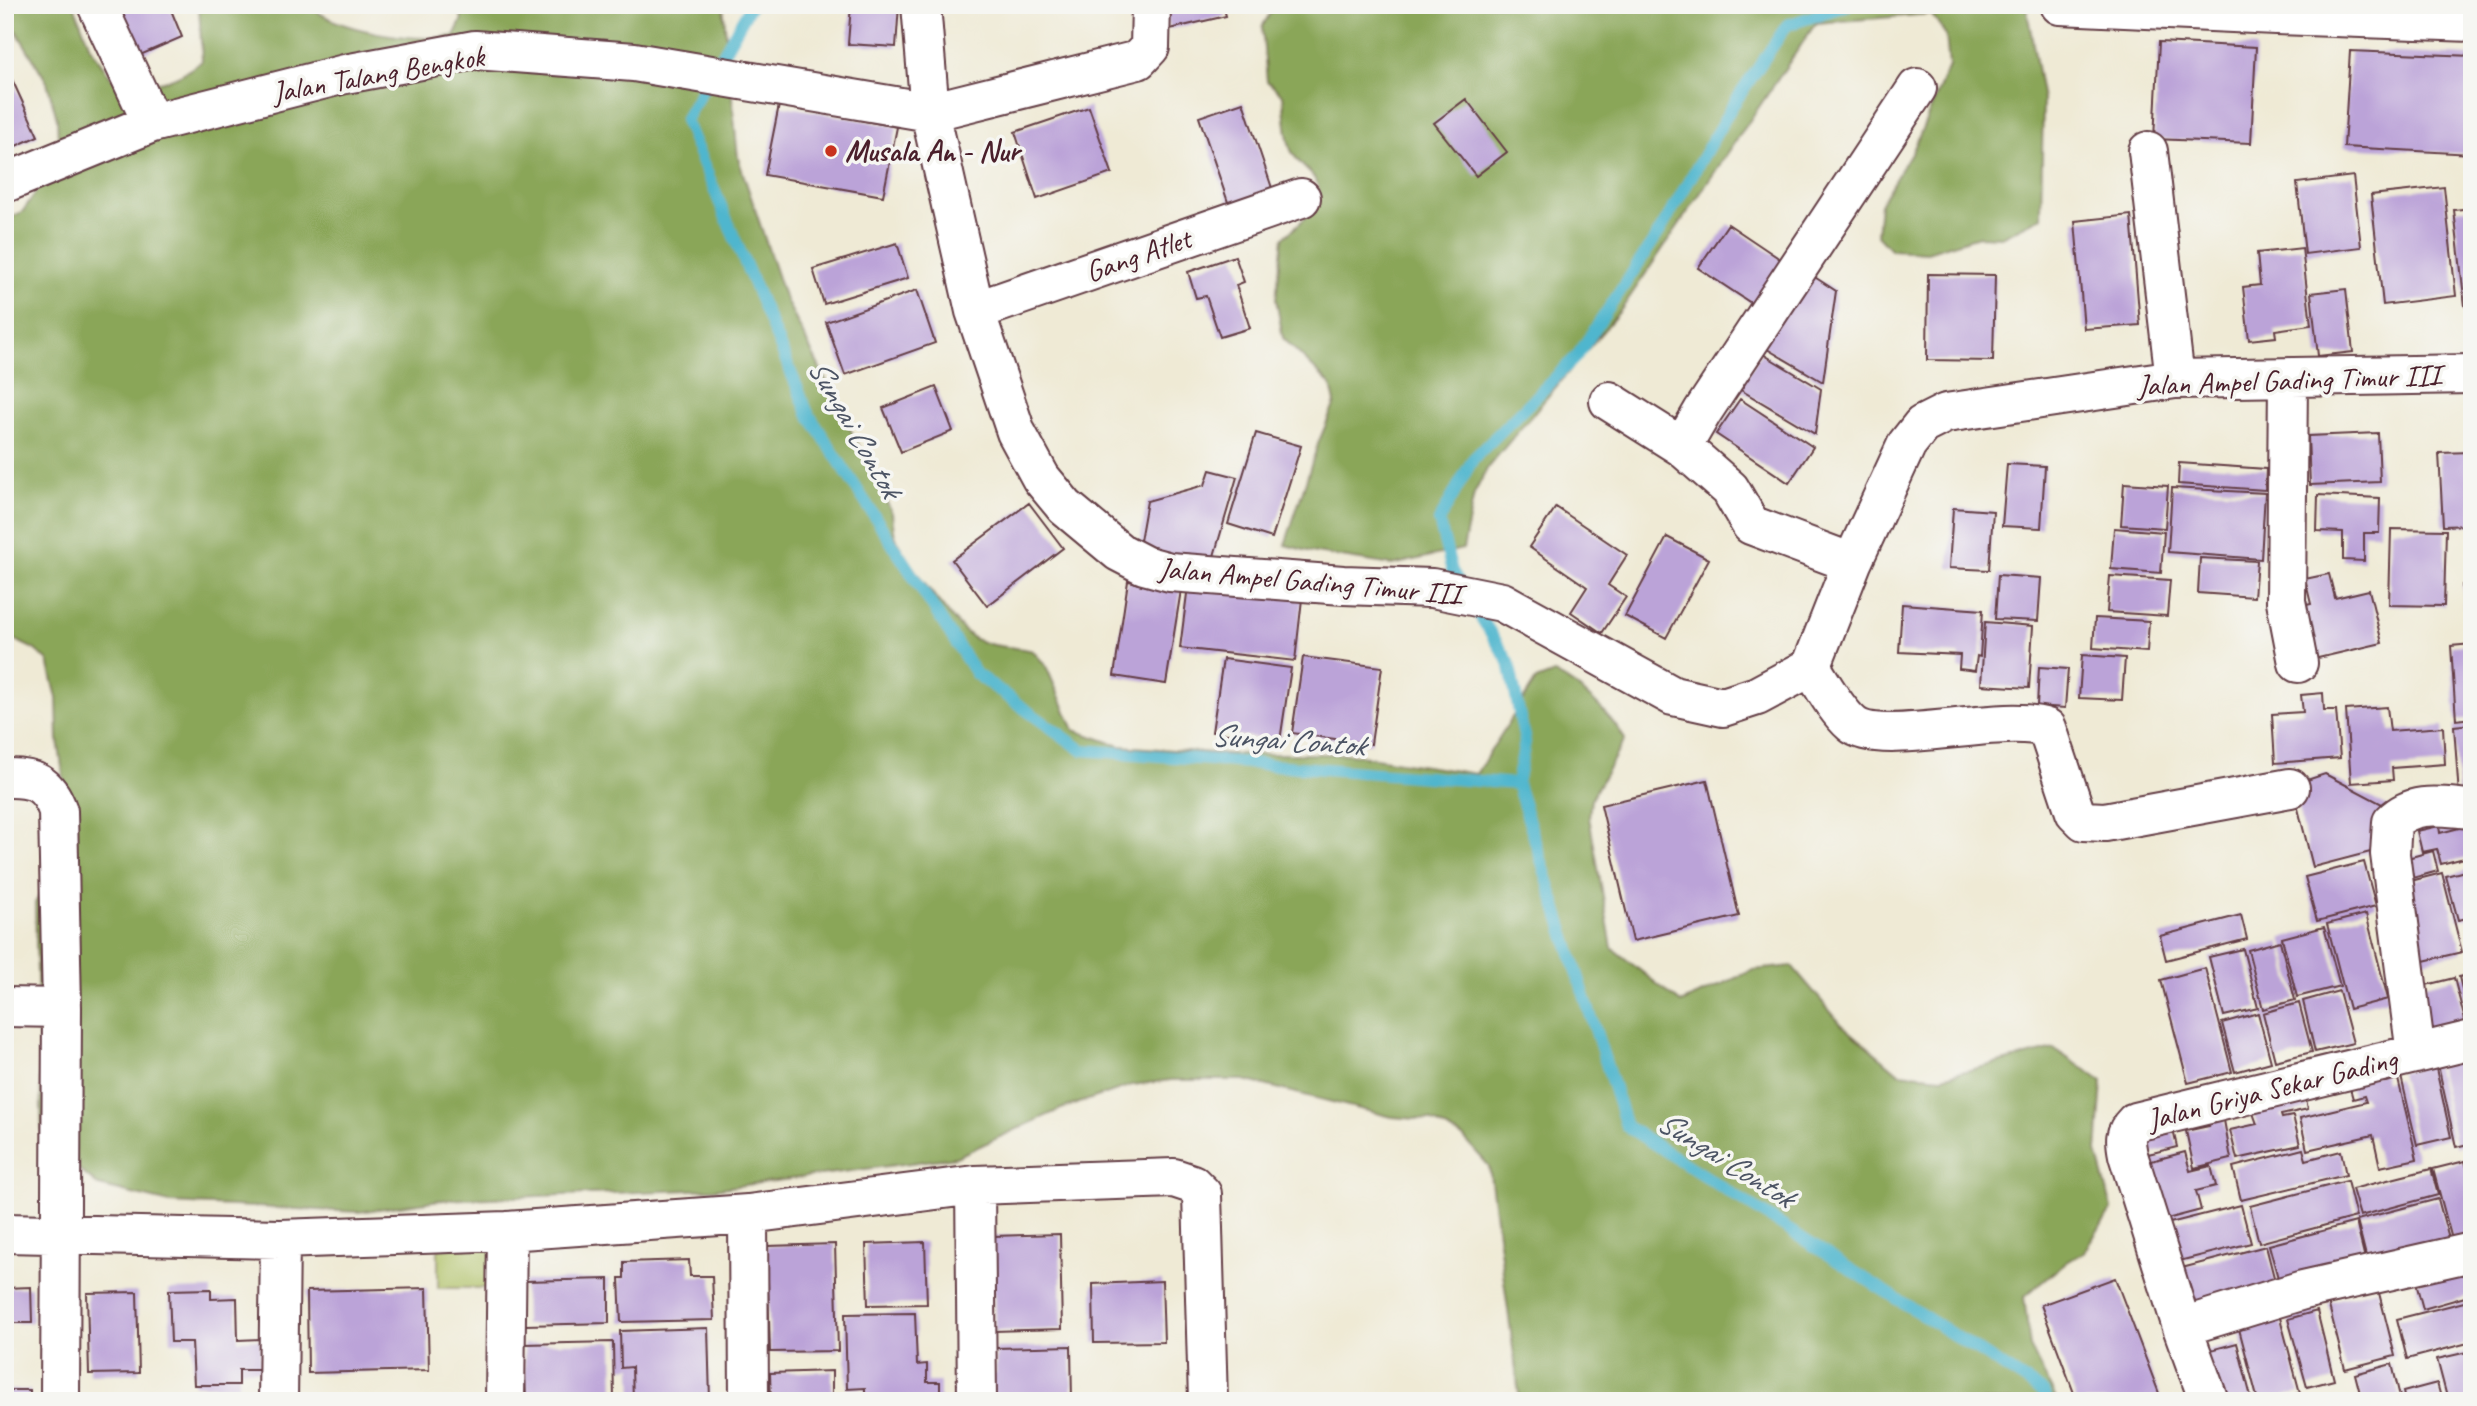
<svg xmlns="http://www.w3.org/2000/svg" width="2477" height="1406" font-family="Caveat,sans-serif">
<style>
.green{fill:#adbf62;stroke:#7c6f46;stroke-width:2}
.forest{fill:#8aa658;stroke:#6a6242;stroke-width:2}
.lines{fill:none;stroke-linecap:round;stroke-linejoin:round}
.stream{stroke:#50b6ce;stroke-width:12}
.building{fill:#bba3d8}
.minor-casing{stroke:#633d44;stroke-width:42}
.minor{stroke:#fff;stroke-width:38}
.poi-dot{fill:#c8321e;stroke:#f6f6f2;stroke-width:2.5}
.labels{text-anchor:middle;dominant-baseline:central;stroke-width:7;stroke-linejoin:round;paint-order:stroke}
.street-label{font-size:30px;fill:#4a1f2b;stroke:#f6f6f2}
.poi-label{font-size:30px;font-weight:bold;fill:#4a1f2b;stroke:#f6f6f2;text-anchor:start}
.water-label{font-size:32px;font-style:italic;fill:#4c5464;stroke:#f6f6f2}
</style>
<rect width="100%" height="100%" fill="#f6f6f2"/>
<filter id="ink" filterUnits="userSpaceOnUse"><feTurbulence type="fractalNoise" baseFrequency=".0143" numOctaves="2"/><feDisplacementMap in="SourceGraphic" scale="14" xChannelSelector="R" yChannelSelector="G"/><feConvolveMatrix kernelMatrix="1 2 1 2 8 2 1 2 1" color-interpolation-filters="sRGB"/></filter>
<filter id="wash" filterUnits="userSpaceOnUse"><feTurbulence type="fractalNoise" baseFrequency=".00686" numOctaves="4" result="noise"/><feDisplacementMap in="SourceGraphic" scale="28" xChannelSelector="R" yChannelSelector="G"/><feGaussianBlur stdDeviation="1.57" result="paint"/><feColorMatrix in="noise" values="0 0 0 0 0 0 0 0 0 0 0 0 0 0 0 0 0 1.4 0 .05"/><feComposite in="paint" operator="in"/></filter>
<g filter="url(#wash)">
<rect width="100%" height="100%" fill="#efead5"/>
<!-- green -->
<path class="green" d="M438,1248H496V1288H438Z"/>
<!-- forest -->
<path class="forest" d="M5,5H74L90,47L112,79C150,86 169,86 202,61L199,5H309C337,32 415,42 454,36L462,19L457,5H723L738,158L784,296L892,513C893,520 893,528 895,535C902,556 956,629 975,639C993,648 1014,646 1033,651L1046,666L1074,730L1120,746L1225,754H1350L1476,774L1536,680L1554,673C1582,687 1608,712 1625,739L1591,799L1589,817L1612,948L1681,1003L1753,970L1792,966L1841,1024L1899,1073L1942,1077L2054,1049L2102,1081L2097,1152L2112,1209L2083,1253L2066,1262L2024,1297L2030,1347L2057,1401H1520L1489,1166L1463,1137L1430,1120L1392,1117L1244,1080H1171L1132,1085L1061,1109L956,1157L714,1189L440,1200L359,1212L170,1203L99,1186L42,1140L35,903L73,842L58,740L57,698L48,661L34,649L5,635V221L23,211L59,158L57,119L47,82L5,12Z
M1275,5H2026L2043,100L2041,217L2001,237L1979,236L1927,252L1891,250L1877,235L1880,204L1915,146L1949,66L1946,35L1931,14L1816,23L1621,310L1488,467L1474,494L1463,549L1392,565L1316,553L1285,545L1319,441L1335,403L1331,385L1283,338L1276,299L1283,238C1299,224 1333,199 1312,175C1304,167 1296,161 1291,150C1285,134 1285,112 1283,95L1267,81L1262,27Z"/>
<g class="lines">
<!-- stream -->
<path class="stream" d="M751,5L685,120L808,413L976,674L1082,750L1517,784L1626,1126L2043,1392L2047,1401
M1460,584L1452,571L1439,521L1473,459L1577,356L1660,231L1731,108L1787,25L1848,5
M1473,605L1509,662L1525,742L1517,784"/>
</g>
<g id="blocks">
<!-- building -->
<path class="building" d="M108,5H169L182,37L131,59Z
M851,5H899L896,47L848,44Z
M1164,5H1223L1226,16L1170,29Z
M2159,42L2256,47L2251,143L2154,139Z
M2350,51L2472,56V154L2344,147Z
M5,64L38,136L5,151Z
M1466,99L1507,152L1476,176L1434,123Z
M1243,102L1274,194L1230,208L1199,117Z
M779,105L897,127L883,196L765,175Z
M1089,107L1112,173L1037,199L1015,132Z
M2353,176L2361,247L2305,254L2297,183Z
M2444,187L2456,296L2383,305L2371,195Z
M2472,208V305L2465,306L2454,210Z
M2131,215L2140,325L2084,329L2075,221Z
M1728,224L1786,263L1757,307L1698,268Z
M897,243L908,278L824,304L813,269Z
M2302,248L2311,325L2275,330L2276,337L2249,340L2243,287L2260,285L2257,253Z
M1235,256L1244,282L1236,285L1250,328L1220,337L1206,296L1196,298L1188,272Z
M1810,274L1836,291L1823,382L1762,346Z
M1928,274L1995,275L1993,361L1927,360Z
M2346,289L2353,352L2318,356L2311,293Z
M917,290L935,343L845,375L826,322Z
M1761,353L1821,389L1815,434L1739,389Z
M936,387L953,431L901,452L883,408Z
M1740,399L1813,447L1789,483L1716,434Z
M1256,433L1301,446L1272,538L1228,524Z
M2378,433L2380,482L2310,485L2308,436Z
M2472,452V525L2443,526L2439,453Z
M2179,463L2266,469L2265,490L2178,484Z
M2007,464L2045,466L2041,528L2002,526Z
M1210,470L1237,477L1212,563L1138,552L1147,501L1205,485Z
M2124,483L2168,486L2165,528L2121,525Z
M2172,488L2265,493L2261,559L2168,552Z
M2318,495L2380,498L2379,533H2364V561L2343,560V532L2317,531Z
M1029,503L1063,548L987,606L952,560Z
M1556,507L1627,555L1608,585L1626,597L1602,633L1571,612L1587,587L1529,547Z
M1953,508L1993,511L1989,570L1949,568Z
M2114,528L2164,532L2161,573L2111,569Z
M2391,529L2446,530L2444,606L2389,605Z
M1667,537L1709,559L1666,638L1625,616Z
M2200,558L2257,561L2254,597L2198,593Z
M2329,574L2335,598L2369,590L2382,643L2301,662L2289,609L2311,604L2305,579Z
M1998,575L2041,578L2038,621L1995,619Z
M2110,576L2170,580L2167,616L2107,612Z
M1128,581L1181,590L1166,684L1114,676Z
M2462,585H2472V616L2465,617Z
M1188,586L1302,599L1295,661L1180,648Z
M1902,604L1983,610L1980,657L1977,656L1975,671L1959,669L1960,655L1899,652Z
M2095,618L2149,621L2147,652L2093,648Z
M1985,622L2033,626L2029,688L1981,685Z
M2472,644V718L2456,720L2451,646Z
M2082,655L2125,658L2122,700L2079,698Z
M1303,657L1382,667L1371,744L1292,733Z
M1223,659L1291,668L1280,741L1212,732Z
M2039,667L2068,669L2065,708L2037,706Z
M2323,693L2324,710H2336L2340,758L2275,763L2272,714L2303,712L2301,695Z
M2387,707L2390,731L2443,727L2445,764L2392,768L2393,780L2351,783L2346,710Z
M2472,724V795L2459,796L2454,726Z
M2325,774L2386,806L2382,849L2313,867L2292,785Z
M1707,780L1739,916L1633,941L1601,805Z
M2471,825L2472,856L2441,864L2437,849L2422,852L2417,831L2439,826L2440,833Z
M2433,851L2438,871L2409,879L2404,859Z
M2364,862L2376,906L2317,921L2305,877Z
M2472,869V917L2458,920L2446,876Z
M2442,873L2462,952L2419,962L2399,884Z
M2366,914L2388,999L2349,1009L2327,924Z
M2241,915L2247,939L2166,960L2160,936Z
M2324,927L2340,986L2297,997L2282,938Z
M2280,941L2295,1000L2263,1009L2248,950Z
M2243,949L2258,1008L2224,1016L2209,957Z
M2205,968L2232,1072L2188,1083L2161,980Z
M2472,974V1024H2471L2459,977Z
M2454,978L2466,1024L2423,1036L2410,989Z
M2339,991L2353,1043L2315,1052L2303,1001Z
M2299,1003L2312,1052L2275,1061L2263,1013Z
M2258,1013L2271,1062L2235,1072L2222,1023Z
M2472,1057V1143L2456,1147L2438,1065Z
M2435,1064L2451,1137L2417,1145L2400,1072Z
M2383,1073L2385,1082L2398,1079L2417,1159L2380,1167L2373,1135L2307,1150L2300,1118L2366,1102L2364,1096L2353,1099L2348,1081Z
M2304,1090L2308,1109L2281,1115L2282,1118L2293,1116L2300,1145L2237,1159L2230,1130L2257,1124L2249,1102Z
M2222,1109L2231,1159L2194,1168L2186,1131L2209,1126L2205,1113Z
M2171,1121L2177,1147L2144,1155L2138,1129Z
M2303,1149L2306,1160L2341,1151L2346,1175L2241,1200L2233,1167Z
M2185,1152L2190,1171L2211,1166L2216,1186L2196,1191L2201,1210L2163,1220L2148,1162Z
M2465,1161L2472,1184V1238L2453,1243L2433,1169Z
M2431,1169L2438,1195L2360,1216L2352,1189Z
M2347,1181L2356,1217L2259,1243L2250,1206Z
M2438,1199L2450,1243L2368,1264L2357,1220Z
M2241,1205L2251,1243L2171,1263L2162,1225Z
M2356,1222L2367,1267L2281,1289L2269,1245Z
M1060,1234L1062,1329L995,1331L993,1236Z
M925,1242L927,1304L868,1305L866,1244Z
M835,1244L838,1351L770,1352L767,1246Z
M2266,1246L2278,1293L2191,1316L2178,1269Z
M689,1260L690,1276H712L714,1320L621,1322L619,1278H624V1262Z
M2472,1268V1295L2423,1309L2416,1283Z
M2115,1278L2160,1396L2147,1401H2077L2041,1305Z
M609,1279V1323L525,1325L524,1281Z
M1162,1281L1164,1342L1094,1343L1093,1284Z
M31,1287L32,1323H5V1288Z
M427,1288L429,1370L308,1373L307,1291Z
M211,1289V1299L237,1298L238,1340L260,1339L261,1370H239V1385H194L192,1342H171L169,1290Z
M2378,1289L2395,1356L2345,1369L2328,1302Z
M137,1292L139,1373L89,1374L87,1293Z
M2472,1300V1342L2407,1359L2397,1319Z
M2317,1311L2334,1380L2307,1387L2288,1319Z
M915,1313L917,1365L927,1364V1382H940V1401H865V1388L847,1389L845,1314Z
M2279,1314L2300,1393L2258,1401L2238,1325Z
M708,1328L710,1401H633L632,1367L621,1368L620,1331Z
M613,1342L614,1401H526L524,1344Z
M2237,1343L2252,1401H2213L2200,1353Z
M1071,1346L1072,1401H979L978,1375L996,1374V1348Z
M2472,1351V1401H2448L2437,1359Z
M2392,1364L2401,1401H2362L2355,1374Z
M832,1371V1401H771L770,1373Z
M2437,1383L2442,1401H2405L2403,1392Z
M5,1390H30V1401H5Z
M137,1397V1401H94V1398Z"/>
</g>
</g>
<g filter="url(#ink)">
<use href="#blocks" fill-opacity="0" stroke="#633d44" stroke-width="2"/>
<g class="lines">
<defs>
<path id="minor" d="M97,5L152,123
M921,5L930,112L975,311L1016,432L1041,478L1065,507L1119,552L1144,565L1170,572L1343,585L1432,588L1502,602L1673,696L1723,707L1757,696L1811,667L1852,563L1907,444L1922,425L1946,413L2175,379L2472,374
M2060,5L2276,15
M2278,5L2276,15L2472,22
M2148,151L2175,379
M5,183L152,123L345,74L475,50L634,62L930,112L1138,60L1150,47L1151,5
M975,311L1301,198
M2288,379L2286,601L2298,663
M1609,401L1682,447
M1852,563L1751,525L1730,489L1682,447L1703,411L1917,88
M1811,667C1823,685 1835,709 1852,724C1880,749 2003,712 2047,728L2075,812L2084,821L2105,822L2290,788
M5,778C34,777 48,783 58,811L62,1008L60,1401
M5,1007L62,1008
M2416,1054L2390,854L2392,822C2414,800 2442,807 2472,809
M975,1185L977,1401
M748,1214L749,1401
M5,1233L280,1239L507,1231L748,1214L975,1185L1174,1178L1192,1184L1202,1194L1208,1401
M2182,1327L2303,1290L2472,1252
M278,1401L280,1239
M505,1401L507,1231
M2209,1401L2182,1327L2128,1155C2125,1140 2124,1133 2135,1122L2472,1040"/>
</defs>
<!-- minor casing -->
<use href="#minor" class="minor-casing"/>
<!-- minor -->
<use href="#minor" class="minor"/>
</g>
</g>
<!-- markers -->
<circle class="poi-dot" cx="831" cy="151" r="7"/>
<g class="labels">
<!-- street labels -->
<g class="street-label">
<text transform="translate(378 74) rotate(-10)">Jalan Talang Bengkok</text>
<text transform="translate(1138 255) rotate(-19)">Gang Atlet</text>
<text transform="translate(2289 380) rotate(-2)">Jalan Ampel Gading Timur III</text>
<text transform="translate(1310 581) rotate(5)">Jalan Ampel Gading Timur III</text>
<text transform="translate(2272 1089) rotate(-14)">Jalan Griya Sekar Gading</text>
</g>
<!-- poi labels -->
<g class="poi-label">
<text x="845" y="151">Musala An - Nur</text>
</g>
<!-- water labels -->
<g class="water-label">
<text transform="translate(855 428) rotate(60)">Sungai Contok</text>
<text transform="translate(1288 740) rotate(4)">Sungai Contok</text>
<text transform="translate(1726 1159) rotate(32)">Sungai Contok</text>
</g>
</g>
<!-- margin -->
<rect width="2477" height="1406" fill="none" stroke="#f6f6f2" stroke-width="28"/>
</svg>
